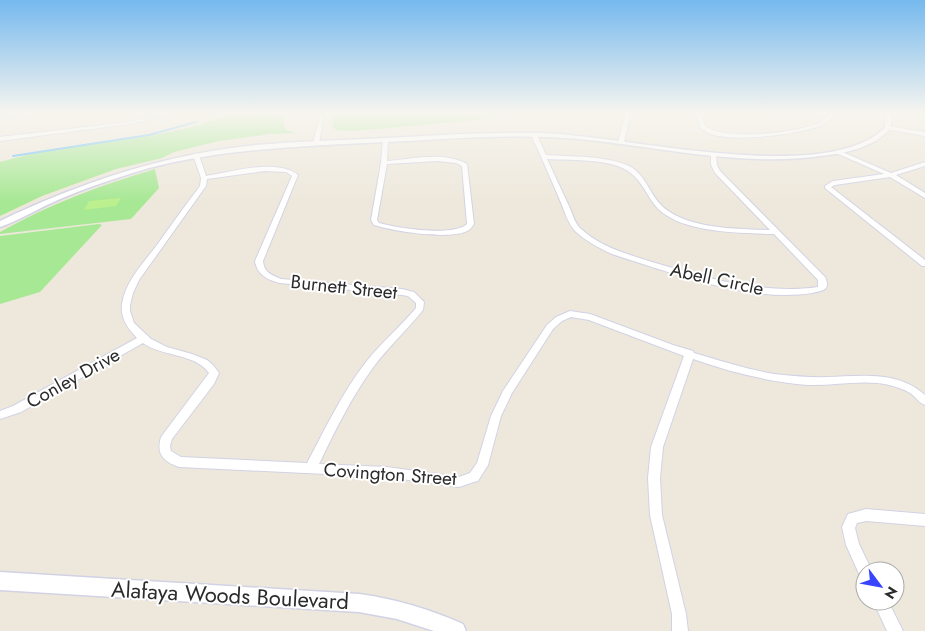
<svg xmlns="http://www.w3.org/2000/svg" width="925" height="631" viewBox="0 0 925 631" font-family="Jost,sans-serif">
<rect width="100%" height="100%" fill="#eee8dc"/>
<!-- green -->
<path fill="#a7e894" d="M230,114H284V126L286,130L295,133L270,134L219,141L174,152L162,158L116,169L42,196L0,216V162C75,140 156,144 230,114Z
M332,114H495L483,119L468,121L353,131L336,130L332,126L333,124Z
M155,169L159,188L131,219L0,234V232C50,204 101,185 155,169Z
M99,224L102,225L40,292L0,304V236Z"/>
<!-- pitch -->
<path fill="#bcf08f" d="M121,198L116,206L84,210L89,201Z"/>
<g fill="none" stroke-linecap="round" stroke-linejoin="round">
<!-- stream -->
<path stroke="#68c0f7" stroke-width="2" d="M13,156L149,135L196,122"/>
<!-- minor casing -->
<g stroke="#d1d2e4" stroke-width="2">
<path id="minor" d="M26,114H37L0,119V117Z
M165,114H172L129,124L0,141V137L129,122Z
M318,114H322L323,120L319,143L316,145L313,143L319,120Z
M626,114H630L624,142L621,144L618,142Z
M697,114H701L705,126C726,141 796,133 819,123C823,121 827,117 831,114H835C831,119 826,123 820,126C799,134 719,146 702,129C698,125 698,119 697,114Z
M888,126L925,132V136L886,129L885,128Z
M534,133L537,135L546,155C572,157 604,155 629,166C645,174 649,192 660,204C683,229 738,229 770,230L715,173L711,165V155L716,154L717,165L720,171L825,277C831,290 823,291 812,293C760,301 704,283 655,268C641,263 626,259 612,254C599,248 586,241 576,232C567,223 564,209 559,198C550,177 541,156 531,135ZM547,159C572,161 618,157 635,177C647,189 651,206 666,215C692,233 743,233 774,234L818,280V287C762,295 706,278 652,262C627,254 600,247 580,228C574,222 572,212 568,204C561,189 554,174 547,159Z
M383,139L388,140L387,161C413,159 443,151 467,164L474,224C473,225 471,229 469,230C452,241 393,231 374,225L371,220L381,163ZM438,161L456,163L462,166L467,224C453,237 397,228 379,223L377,220L387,164Z
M838,150L891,173L925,162V166L896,175L925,193V198L890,177L835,185L831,187L925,260V266H922L825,188V186L833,181L884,174L836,153V151Z
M196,153L199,155L206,176C231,172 277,158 298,175L263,261C264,272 271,275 281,279L402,289L414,292L424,302L423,310C407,330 387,348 372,369C351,398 335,431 319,464L387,467L459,477L470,473L477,463L491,416L503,391L547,325L556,317L570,311L590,314L673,345L693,351L694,353L701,355C728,363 755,372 783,375C797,376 812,378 826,377C860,376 898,370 925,395V405C919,403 916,397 910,393C904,389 896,387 889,385C863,379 835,386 808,385C769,382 730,372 693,359L663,447L660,478L662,515L686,614L688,631H672V614L650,515L648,478L651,447L684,356L589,320L571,317L562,321L553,329L512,393L501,416L488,465L478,481L474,482L459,487L387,477L179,467C163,461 156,454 161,437L209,373C195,353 162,357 143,343L21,412L0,419V411L13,406L137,338C128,329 120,318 122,304C125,282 144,262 157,245C171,225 185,206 200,186L201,178L193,155ZM265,171L286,172L292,176L255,261C257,275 268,280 280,283L402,295L408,296L416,303V308C400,327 381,343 366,362C342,393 325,429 307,463L181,457L171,451L170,446L172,439L214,384L219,373L213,365L207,360L192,354L167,347L151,339L134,323L130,311V305L133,293L139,280L206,186L207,179Z
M866,509L925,514V526L866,521L857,523L855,528L859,544L872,571H865V578L860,576L846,545L842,527L848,514Z
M873,601H888L903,631H887Z"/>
</g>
<!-- tertiary casing -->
<g stroke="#d1d2e4" stroke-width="3">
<path id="tertiary" d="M886,114H892L891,128C873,148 847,153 821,156C739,167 660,147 579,139C515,133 450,139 386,142C306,146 227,148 149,168C119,177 88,187 58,200C39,208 20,220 0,227V221C81,182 166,154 256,145C300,141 344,140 388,138C439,135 491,132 542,133C625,135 823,187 885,128Z
M0,572L359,594C396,599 429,609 463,624L466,631H434L397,619L359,612L0,590Z"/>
</g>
<!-- minor -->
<use href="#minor" fill="#fff" fill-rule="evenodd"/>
<!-- tertiary -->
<use href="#tertiary" fill="#fff" fill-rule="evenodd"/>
</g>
<!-- sky -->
<linearGradient id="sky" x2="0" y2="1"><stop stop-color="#75b9ee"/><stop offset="0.56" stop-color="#f7f5ef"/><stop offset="1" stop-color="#f7f5ef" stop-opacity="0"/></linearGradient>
<rect width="925" height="202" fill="url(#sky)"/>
<g text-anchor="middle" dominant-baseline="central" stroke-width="4" stroke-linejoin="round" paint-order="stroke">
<!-- street labels -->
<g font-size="19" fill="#2b2b2b" stroke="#fff">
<text transform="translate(717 279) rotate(12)">Abell Circle</text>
<text transform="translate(344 287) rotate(6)">Burnett Street</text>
<text transform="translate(73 378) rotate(-29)">Conley Drive</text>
<text transform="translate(390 474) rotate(4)">Covington Street</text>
</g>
<!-- near-street labels -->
<g font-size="22" fill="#2b2b2b" stroke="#fff">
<text transform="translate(230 595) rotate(3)">Alafaya Woods Boulevard</text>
</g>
</g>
<!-- north arrow -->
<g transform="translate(880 586) rotate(122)"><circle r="24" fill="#ffffff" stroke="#aaaaaa"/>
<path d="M0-4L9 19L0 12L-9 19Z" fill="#3745ff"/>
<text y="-8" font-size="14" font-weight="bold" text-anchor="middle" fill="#2b2b2b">N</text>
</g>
</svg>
